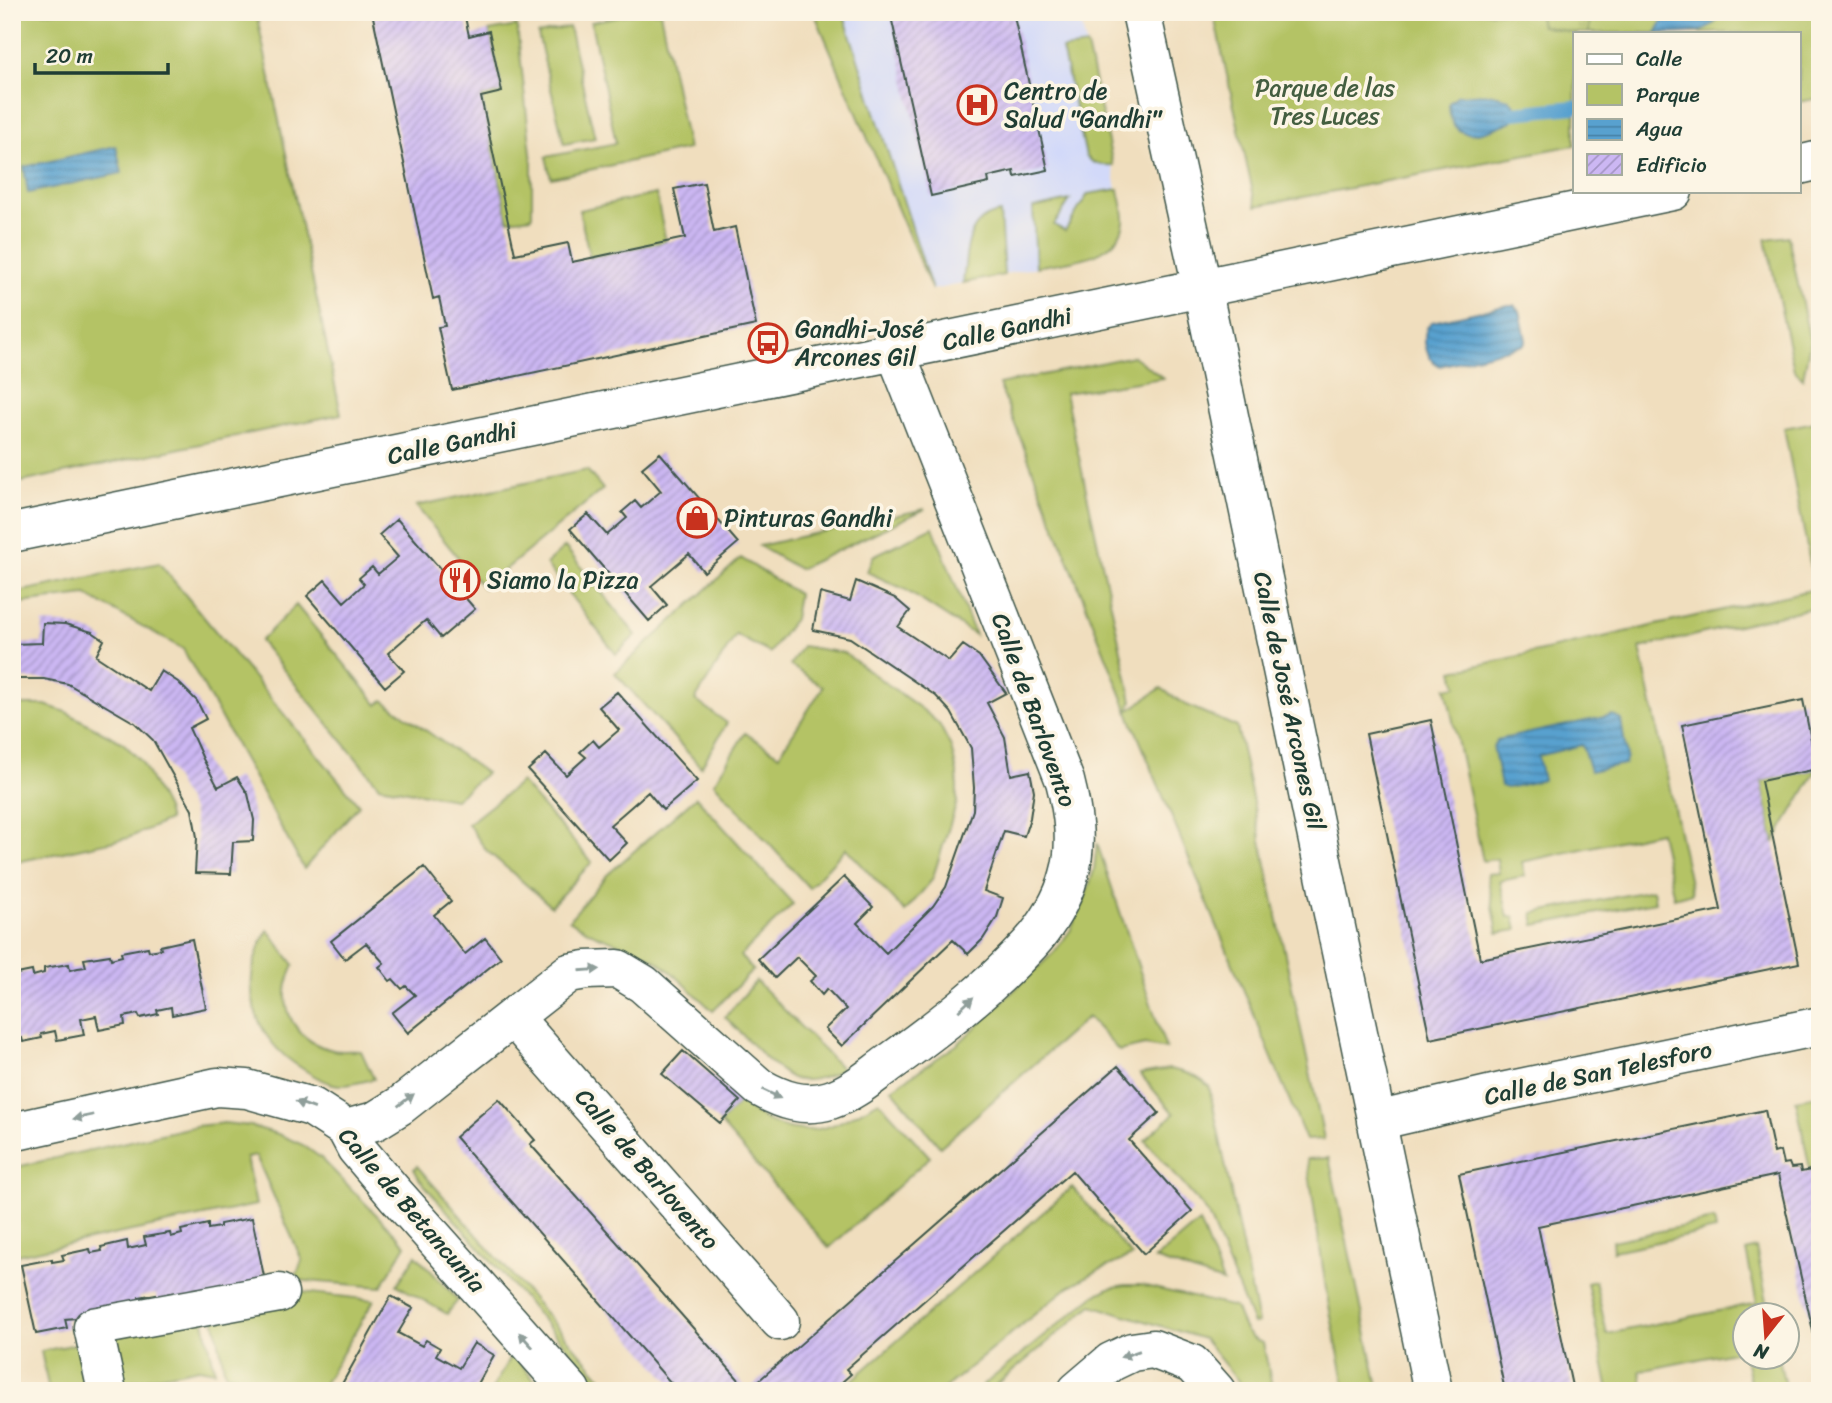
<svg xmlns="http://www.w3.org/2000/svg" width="1832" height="1403" viewBox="0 0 1832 1403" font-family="Sriracha,sans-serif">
<defs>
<pattern id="grass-tufts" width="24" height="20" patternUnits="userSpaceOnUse" patternTransform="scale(1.75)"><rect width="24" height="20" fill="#b4c365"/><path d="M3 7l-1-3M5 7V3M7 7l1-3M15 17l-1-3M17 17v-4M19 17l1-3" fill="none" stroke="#92a054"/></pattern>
<pattern id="water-rules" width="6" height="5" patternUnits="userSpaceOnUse" patternTransform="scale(1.75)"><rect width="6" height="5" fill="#58a1cf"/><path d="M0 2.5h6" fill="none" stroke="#4884a9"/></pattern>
<pattern id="building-hatch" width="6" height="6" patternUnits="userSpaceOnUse" patternTransform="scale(1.75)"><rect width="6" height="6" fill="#ccb7f3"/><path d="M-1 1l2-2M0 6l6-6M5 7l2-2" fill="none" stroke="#a596c6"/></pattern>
</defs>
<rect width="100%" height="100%" fill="#fcf5e5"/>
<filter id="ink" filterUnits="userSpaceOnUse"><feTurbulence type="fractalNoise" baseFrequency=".0143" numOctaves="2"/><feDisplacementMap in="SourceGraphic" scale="14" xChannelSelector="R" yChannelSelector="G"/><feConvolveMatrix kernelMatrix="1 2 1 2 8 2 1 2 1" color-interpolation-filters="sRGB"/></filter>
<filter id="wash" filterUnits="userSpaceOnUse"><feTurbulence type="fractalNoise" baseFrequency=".00686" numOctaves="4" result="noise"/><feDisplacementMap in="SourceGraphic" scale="28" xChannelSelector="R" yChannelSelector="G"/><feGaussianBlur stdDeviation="1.57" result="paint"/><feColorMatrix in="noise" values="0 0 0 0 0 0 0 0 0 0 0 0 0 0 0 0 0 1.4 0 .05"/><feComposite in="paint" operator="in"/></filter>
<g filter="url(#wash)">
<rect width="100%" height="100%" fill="#f0debe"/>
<!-- built -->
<path fill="#d2d9f9" d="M814,12H1079L1124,221L1116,240L1100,253L932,290Z"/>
<!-- grass -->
<path fill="url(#grass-tufts)" stroke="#6a804c" stroke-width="2" d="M1538,12H1590L1589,33H1576L1541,26Z"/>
<!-- green -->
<path fill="#b4c365" stroke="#6a804c" stroke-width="2" d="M12,12H256L341,414L12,484Z
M638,12H660L688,149L551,178L546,157L616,143L591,22Z
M814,12H843L932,290Z
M1213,12H1538L1541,26L1576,33L1575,145L1256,206Z
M1590,12H1820V98L1799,102V33H1589Z
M517,26L532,162V217L508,220L481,97L502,92L489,31Z
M569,27L595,138L564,144L538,34Z
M1087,46L1113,165C1101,166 1094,165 1086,156L1062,49Z
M1119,189C1120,198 1125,212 1124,222C1118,260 1065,261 1036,267L1033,208L1070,200L1054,225L1065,231L1088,194Z
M656,194L666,242L590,258L579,210Z
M1000,213L1004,275L963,283C967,255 964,218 1000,213Z
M1788,236L1810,342L1803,378L1794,370L1766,239Z
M1133,356L1163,378L1065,393L1132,701L1128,711L1161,688L1184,704L1237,727L1324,1139L1306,1140L1128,712L999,384Z
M1820,421V606L1640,648L1692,893L1674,898L1660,832L1522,862L1525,876L1500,881L1508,917H1514L1517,930L1498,933L1487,874L1499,873L1497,859L1483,861L1446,688L1457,686L1453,671L1815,589L1784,428Z
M587,470L603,489L483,588L416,506Z
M925,509L799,569L759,546Z
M933,527L975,635L904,589L867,572L873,556Z
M565,547L636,635L616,654L546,564Z
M741,558L798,594L794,619L770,653L736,635L695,700L727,723L701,767L615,673Z
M159,563L359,805L304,869L183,649L86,595L12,604V593Z
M296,605L378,705L383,700L486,773L455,799L379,786L260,641Z
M802,646L844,653L923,710L939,724L951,747L957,772V802L932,880L905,912L846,848L809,888L714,783L745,733L779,755L823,687L790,665Z
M12,705H45L66,712L123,743L142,762L166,809L169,820L128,838L12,863Z
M1817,769L1774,842L1761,781Z
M521,782L592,862L551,906L486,850L468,824Z
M696,797L793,904L740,956L753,970L713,1011C692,992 670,967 645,954C619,942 593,937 569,920L607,875Z
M1097,843L1166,1049L1145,1045L1119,1051L1088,1017L940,1147L892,1089L958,1044L1054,952L1070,931L1083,904L1094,870Z
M1653,890L1655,902L1535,925L1533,913Z
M268,930L294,965C291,973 286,982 286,991C284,1021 304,1044 333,1050C342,1052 352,1050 361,1051L374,1079C364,1081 353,1085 343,1085C330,1086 314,1076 303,1069C251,1038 237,982 268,930Z
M756,981L842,1069C830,1076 809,1083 795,1079C775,1072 741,1032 725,1017Z
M1169,1069C1185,1072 1196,1075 1209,1086L1258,1323L1253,1324L1207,1212L1145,1140L1174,1114L1140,1074Z
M1820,1095V1168L1810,1170L1796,1100Z
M740,1101C763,1124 798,1137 830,1126C847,1120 863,1110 879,1101L930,1157L829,1248L720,1123Z
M224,1123L251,1126L278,1134L303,1145L321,1158L406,1245L381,1287L295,1280L302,1260L256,1156L246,1158L256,1205L12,1256V1168L196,1126Z
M1329,1158L1379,1391H1346L1327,1296L1307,1159Z
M417,1166L613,1391H605L420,1180L414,1169Z
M1072,1187L1132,1256L1097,1271L1068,1287L941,1391H840Z
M1714,1220L1716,1230L1613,1251L1612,1241Z
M1199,1222L1223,1282L1155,1259Z
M1756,1248L1770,1315L1744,1316V1354L1743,1350L1640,1371L1644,1391H1609L1587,1283L1595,1281L1607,1334L1757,1303L1746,1251Z
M416,1255L458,1300L447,1314L397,1285Z
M1125,1285H1141L1235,1307C1242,1323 1244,1338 1263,1343L1273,1391H1246L1204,1339L1092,1305L989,1391H976L1095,1295L1109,1288Z
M292,1291L374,1300L320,1391H287L225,1373L214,1317Z
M203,1317L215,1371L199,1368L111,1386L102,1339Z
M92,1341L89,1391H49L41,1351Z
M512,1354L544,1391H491Z
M1745,1358H1779L1786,1391H1752Z"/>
<!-- water -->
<path fill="url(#water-rules)" stroke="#3c6f82" stroke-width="2" d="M1668,12H1721C1712,39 1678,33 1656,33Z
M1490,94L1509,99L1515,106L1512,121C1484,133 1449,148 1449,103L1458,95Z
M116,146L122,173L28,193L24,167Z
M1509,305H1515L1520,311L1526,340L1524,345L1440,366C1425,361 1419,331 1432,322Z
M1613,715L1621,720L1627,757L1625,764L1590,771L1582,745L1538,756L1543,780L1507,788L1501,786L1493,747L1497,740Z"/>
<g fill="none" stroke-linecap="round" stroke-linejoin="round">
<!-- stream -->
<path stroke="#58a1cf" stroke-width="14" d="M1514,113L1575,107"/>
</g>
<g id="blocks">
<!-- building -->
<path fill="url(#building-hatch)" d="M372,12H464L469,36L489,31L502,92L481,97L515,254L568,243L572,262L685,238L674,189L704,183L714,232L735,227L756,325L452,390L438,327L445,326L439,297L433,299Z
M890,12H1013L1048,170L1015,177L1014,171L988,177L989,183L931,196Z
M660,453L738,543L704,572L689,554L651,586L667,605L649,621L570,529L588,514L607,535L627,518L622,512L635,501L641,508L661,491L642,468Z
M397,519L475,609L441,638L426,620L388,653L404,671L385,687L307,596L325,580L344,602L364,584L359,578L372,567L378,574L398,557L379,535Z
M856,581L895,598L910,611L898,627L949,661L963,645L979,656L1006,693L987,703L1005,737L1011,775L1030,771L1034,791L1030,818L1024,836L1004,831L984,891L1003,898L997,917L983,939L968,954L953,940L842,1046L825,1029L846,1009L827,989L822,995L810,981L816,976L797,957L775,978L758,959L844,877L873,907L857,923L886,953L933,906L946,887L973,810L974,788L971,748L951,712L936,696L850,638L813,630L820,593L850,601Z
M43,623L65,624L92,632L104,640L96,656L149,691L161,671L178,682L197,701L206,719L189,728L203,759L218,787L237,777L248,794L254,820L253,841L233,842L231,874L195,873L197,837L192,810L153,740L135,723L68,684L44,679H12V644L42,643Z
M617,692L697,781L663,810L648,792L610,825L627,843L609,860L528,770L546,754L566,775L586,757L580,752L593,740L599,747L619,730L599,707Z
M1803,700L1817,769L1761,781L1799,963L1430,1039L1366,734L1431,720L1480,959L1721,910L1682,725Z
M424,867L451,901L434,915L465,954L485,938L501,958L408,1033L392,1013L415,995L406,986L402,989L393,979L390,981L379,967L384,963L366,943L345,959L331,941Z
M192,939L206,1008L172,1015L171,1007L157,1010L158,1014L140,1018L138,1014L124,1017L125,1025L99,1030L96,1016L81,1019L84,1035L57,1040L55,1031L41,1034L42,1038L23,1042L22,1038L12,1040V975L32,971L33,976L44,973V968L69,964L70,970L78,968L86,967L84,959L110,955L111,959L122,956L121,952L148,947L149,951L161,949L160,946Z
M683,1051L740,1101L720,1123L662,1074Z
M1118,1066L1159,1113L1129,1140L1192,1211L1144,1254L1072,1171L846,1369L851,1374L832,1391H678L455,1137L499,1099L535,1140L530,1144L748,1390Z
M1765,1110L1774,1153L1780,1151L1783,1164L1789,1163L1791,1168L1800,1167L1801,1172L1820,1168V1362L1778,1175L1538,1226L1573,1391H1505L1459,1174Z
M252,1218L266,1286L158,1308L156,1294L139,1297L142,1312L65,1319L67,1328L36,1334L21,1265L52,1259V1262L64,1260L62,1255L90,1249L91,1253L102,1251L101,1247L127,1241L128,1249L146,1245L144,1237L170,1233L171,1237L182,1234L181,1230L208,1224V1229L220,1227V1224Z
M391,1296L413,1308L398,1333L422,1346L426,1340L440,1348L436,1355L459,1368L474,1343L494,1355L474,1391H338Z"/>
</g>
</g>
<g filter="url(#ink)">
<use href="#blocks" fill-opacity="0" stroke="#3e5549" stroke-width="2"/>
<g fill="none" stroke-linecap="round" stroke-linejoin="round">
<!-- street casing -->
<g stroke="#3e5549" stroke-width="41">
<path id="street" d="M1141,12L1202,287L1433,1391
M1799,165L1820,160
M12,533C566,419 1119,305 1673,191
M513,1017L780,1321
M1376,1121L1506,1091L1820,1026
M346,1129L375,1121L401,1105L569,973L586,970L618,969L643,984L759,1087C782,1100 804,1108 830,1100C852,1093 870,1077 888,1064C938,1028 988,990 1030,944C1046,927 1063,899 1069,875C1078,844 1073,812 1065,781L896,353
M12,1132L217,1087L247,1089L312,1107L346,1129L356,1148L395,1194L571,1391
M107,1391L93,1327L279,1293
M1077,1391L1111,1362L1132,1352L1153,1349L1192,1364L1216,1391"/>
</g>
<!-- street -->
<use href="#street" stroke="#fff" stroke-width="38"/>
</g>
<!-- one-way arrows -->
<defs><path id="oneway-solid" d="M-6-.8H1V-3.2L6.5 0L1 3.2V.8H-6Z" transform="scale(1.75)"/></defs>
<g fill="#8f9e9a">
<use href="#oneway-solid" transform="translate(590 970) rotate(-4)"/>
<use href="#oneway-solid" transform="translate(966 1004) rotate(-43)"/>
<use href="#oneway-solid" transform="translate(772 1094) rotate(26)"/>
<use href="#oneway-solid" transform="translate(406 1100) rotate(-37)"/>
<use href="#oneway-solid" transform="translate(305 1105) rotate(-160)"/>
<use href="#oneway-solid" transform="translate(83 1117) rotate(168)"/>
<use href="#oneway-solid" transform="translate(526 1340) rotate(-132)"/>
<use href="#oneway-solid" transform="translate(1130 1354) rotate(161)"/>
</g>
</g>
<!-- icons -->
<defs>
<g id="hospital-ring" transform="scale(2.0125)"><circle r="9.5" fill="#fcf5e5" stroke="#c8321e" stroke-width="1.5"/><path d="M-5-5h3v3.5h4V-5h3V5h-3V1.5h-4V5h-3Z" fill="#c8321e"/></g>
<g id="bus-ring" transform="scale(2.0125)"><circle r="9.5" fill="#fcf5e5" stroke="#c8321e" stroke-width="1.5"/><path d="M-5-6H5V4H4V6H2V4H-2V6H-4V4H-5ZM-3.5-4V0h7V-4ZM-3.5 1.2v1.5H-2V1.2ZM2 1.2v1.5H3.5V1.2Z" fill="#c8321e"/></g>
<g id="shop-ring" transform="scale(2.0125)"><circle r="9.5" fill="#fcf5e5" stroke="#c8321e" stroke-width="1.5"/><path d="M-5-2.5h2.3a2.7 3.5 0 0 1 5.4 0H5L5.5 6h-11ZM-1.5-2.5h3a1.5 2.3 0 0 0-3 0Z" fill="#c8321e"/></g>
<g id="restaurant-ring" transform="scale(2.0125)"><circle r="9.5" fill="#fcf5e5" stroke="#c8321e" stroke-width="1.5"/><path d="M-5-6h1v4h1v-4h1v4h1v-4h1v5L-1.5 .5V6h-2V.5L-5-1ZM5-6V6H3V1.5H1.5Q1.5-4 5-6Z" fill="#c8321e"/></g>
</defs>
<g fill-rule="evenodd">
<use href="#hospital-ring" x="977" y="105"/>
<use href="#bus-ring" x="768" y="343"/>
<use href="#shop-ring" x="697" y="518"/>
<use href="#restaurant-ring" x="460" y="580"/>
</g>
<g text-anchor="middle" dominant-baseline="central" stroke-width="7" stroke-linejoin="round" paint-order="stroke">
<!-- park labels -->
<g font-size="24" fill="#445e40" stroke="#fcf5e5">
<text x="1325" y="88">Parque de las<tspan x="1325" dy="28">Tres Luces</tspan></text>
</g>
<!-- poi labels -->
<g font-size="24" fill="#1f3d34" stroke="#fcf5e5" text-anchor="start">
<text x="1004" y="91">Centro de<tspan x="1004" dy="28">Salud "Gandhi"</tspan></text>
<text x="795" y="329">Gandhi-José<tspan x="795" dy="28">Arcones Gil</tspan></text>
<text x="724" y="518">Pinturas Gandhi</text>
<text x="487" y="580">Siamo la Pizza</text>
</g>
<!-- street labels -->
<g font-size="24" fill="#1f3d34" stroke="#fcf5e5">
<text transform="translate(1007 329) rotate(-12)">Calle Gandhi</text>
<text transform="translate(452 443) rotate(-12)">Calle Gandhi</text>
<text transform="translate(1289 701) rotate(78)">Calle de José Arcones Gil</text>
<text transform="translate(1034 710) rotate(70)">Calle de Barlovento</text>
<text transform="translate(1598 1073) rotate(-12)">Calle de San Telesforo</text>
<text transform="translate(647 1169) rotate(49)">Calle de Barlovento</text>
<text transform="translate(412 1210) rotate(49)">Calle de Betancunia</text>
</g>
</g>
<!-- margin -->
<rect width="1832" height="1403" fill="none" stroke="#fcf5e5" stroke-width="42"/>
<!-- legend -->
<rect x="1573" y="32" width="228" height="161" fill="#fcf5e5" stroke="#a4ab9e" stroke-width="2"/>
<rect x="1587" y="54" width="35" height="10" fill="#ffffff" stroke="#a4ab9e" stroke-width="2"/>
<text x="1636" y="66" font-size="21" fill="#1f3d34">Calle</text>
<rect x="1587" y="84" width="35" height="21" fill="#b4c365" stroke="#a4ab9e" stroke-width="2"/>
<text x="1636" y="102" font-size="21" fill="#1f3d34">Parque</text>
<rect x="1587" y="119" width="35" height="21" fill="url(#water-rules)" stroke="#a4ab9e" stroke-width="2"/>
<text x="1636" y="136" font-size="21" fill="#1f3d34">Agua</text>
<rect x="1587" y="154" width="35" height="21" fill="url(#building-hatch)" stroke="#a4ab9e" stroke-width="2"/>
<text x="1636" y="172" font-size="21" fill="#1f3d34">Edificio</text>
<!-- north arrow -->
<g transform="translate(1766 1336) rotate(197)"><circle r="33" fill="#fcf5e5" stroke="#a4ab9e" stroke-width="2"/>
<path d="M0-5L12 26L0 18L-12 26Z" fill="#c8321e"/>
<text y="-10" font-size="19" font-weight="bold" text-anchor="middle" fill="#1f3d34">N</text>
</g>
<!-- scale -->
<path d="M35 63v10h133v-10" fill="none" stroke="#1f3d34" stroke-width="3.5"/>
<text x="46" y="63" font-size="21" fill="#1f3d34" stroke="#fcf5e5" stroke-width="5" paint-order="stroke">20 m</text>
</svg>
